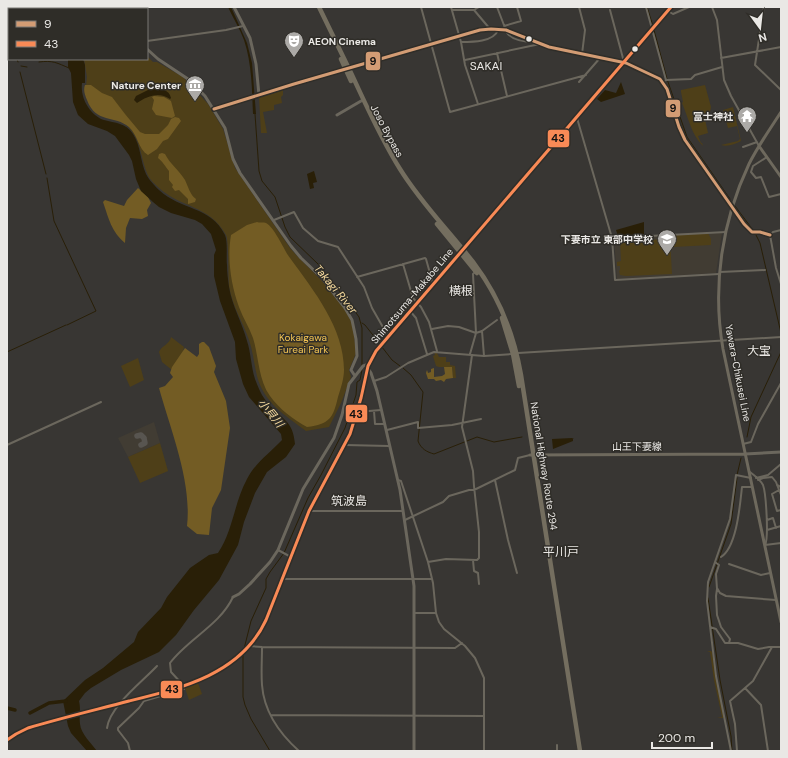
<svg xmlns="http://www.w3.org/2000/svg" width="788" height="758" viewBox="0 0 788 758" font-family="'DM Sans','Noto Sans JP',sans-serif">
<rect width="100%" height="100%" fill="#383633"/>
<!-- built -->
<path fill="#413c33" d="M722,233L716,273L617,279L614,238Z
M154,422L160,443L128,457L118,438Z"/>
<!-- green -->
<path fill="#4e3f18" d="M147,56L153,62H157L183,77L208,104L223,129L235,168L290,248L297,256L322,281L345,310L352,323L354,335L356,353L349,370L351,377L341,403L329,427L306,431C285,415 264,403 257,376C254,364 253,351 249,340C243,322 232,306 229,286C228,276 229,241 226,235C210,205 180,208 158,187C154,183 149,179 147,173C142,161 141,147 135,136C126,120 99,99 86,86L87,77L84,59H147Z
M705,85L711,107L710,112L704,115L708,133L698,136L701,143H702L703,146C692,136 688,117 682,103L683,102L681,92V90Z
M283,90V95L281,97L282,103L274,105V110L263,112L267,133H261L259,97Z
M733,107L741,141C735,144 728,147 721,145L738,141L740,139L737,126L728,128L723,110Z
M708,233L711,239V245L673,247V235Z
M670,239L672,274L626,276L620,275L619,271L620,270V266H617V262L621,261L620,241Z
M171,337L184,347L182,356L172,370L162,362L159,352C161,346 170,344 171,337Z
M434,352L437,353L439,357H446V362H450V365L455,366L456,378H453L452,367H439L436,366L433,356L435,355Z
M138,358L144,380L130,387L121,366Z
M160,443L168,471L140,483L128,457Z
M707,651H711L712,652L716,680L724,716L723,718H717L722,717L714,680L710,652Z
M198,683L202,694L189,700L185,688Z"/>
<!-- forest -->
<path fill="#735c24" d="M85,85H91L102,93L112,97L125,114L140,132L145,134H159L168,125L171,119L175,117L179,118L181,121L168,139L163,141L157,149L148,155C138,149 138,135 129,127C115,115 96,124 87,100C85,95 83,90 85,85Z
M154,96L164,97L171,101L175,116L172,118L156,115L152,109L154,100L152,97Z
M162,153L165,154C170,164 179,170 185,180C188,186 190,195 196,199L195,202L188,204V199L179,190L175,191L172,187L173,185L169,180V171C165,166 163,162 158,158L159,154Z
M138,188L148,197L151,203L147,210L148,216L142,219L130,218L126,228L125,243C111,231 109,219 103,202L105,200L124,206L127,200Z
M257,222C259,223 264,222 266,223C275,228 284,250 290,258C314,291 344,328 344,370C344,378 341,388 338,397C333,418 330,424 307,427C294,420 279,409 270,396C258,379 259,357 253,338C249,327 243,318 239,307C231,285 227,259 231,235L247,225Z
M202,342H204L209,347L216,366L214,372L226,401L230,428L221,490L212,508L209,535L197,534L187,526C192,482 171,431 159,388L165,386L173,377L170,373L172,367L185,348L197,357L199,354V344Z
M444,367H452L453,378L446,379L444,382L441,380L436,381L434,379H428L426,373L427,370L428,373L431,372V369L434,368V377L442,376L445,374Z"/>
<!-- water -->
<path fill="#291f07" d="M228,7H231L247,43L252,63L256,114H253C252,90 252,64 244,40C240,29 233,18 228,7Z
M68,59H83L85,65V83H82C80,98 90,115 104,120C115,123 126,123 133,134C141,146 140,161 146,174C149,180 155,186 159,190C180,210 211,206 225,235C228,242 226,258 227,265C227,272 228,280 229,287C232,306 242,322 247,341C251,353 251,367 255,379C258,387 262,397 268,403C282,420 293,420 295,444L286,457L267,472L255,493L244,522L238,545L219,580L194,610L176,635L159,652L121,670L91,688L85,693L79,701C81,709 79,716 80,724C81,734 91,743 97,751H87L71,733L68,726L63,701L85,680L103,668L134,642L138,632L161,608L167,597L190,568L209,555L218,553C233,531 234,503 247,479C255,463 270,453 282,440L281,434L249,397L243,384L236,359L235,342L220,301L214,276V255L216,250L211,234L202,224L195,220L171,213L159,207L153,202L141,191L136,179L132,161L129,155L115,136L107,131L88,124L78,115L73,102L71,73L68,67Z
M621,82L625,94L601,102L597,99L605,90L616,93Z
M152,88C161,89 169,89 171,98L170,99C159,91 147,96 137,103L134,100L136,96Z
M314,171L317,182L313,183L314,188L310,189L307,174Z
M644,222V234L618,236L616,230Z
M572,438L574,439H573V441L553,449L552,439Z"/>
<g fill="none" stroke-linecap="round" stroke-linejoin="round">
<!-- stream -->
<path stroke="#291f07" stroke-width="1" d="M647,7L653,26
M654,30L667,79L687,137L730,199
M17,59L18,62
M39,62C53,60 57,63 69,68
M21,66L27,67
M20,72L46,174
M255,114L259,171L262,181L275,197L285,227L290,237L318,264L345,298L359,317L362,328V366
M47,178L54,221L96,311L67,325
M735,206L753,230
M755,233L760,243L781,333
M362,323L365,325L380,344
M382,347L392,360L400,366
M7,352L66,325
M403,368L411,375L423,392L418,441C421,449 427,452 434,454L477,437L494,442L522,437
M747,437L751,417L781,352
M737,475L741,458
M709,587L731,524L737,478
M708,598L720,680L731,736L732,751
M244,649L251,621L266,588V579L270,572L284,553L308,498L321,475L345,428L356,395L357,382L360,380L362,370
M243,654V697L245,705L251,719L270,751"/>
<!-- river -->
<path stroke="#291f07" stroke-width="3.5" d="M7,708L15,710
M30,713L49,703L66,701"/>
<!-- taxiway -->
<path stroke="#585550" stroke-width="5.5" d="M137,436L141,435L144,438
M141,445L145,443L144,438"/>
<!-- minor -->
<path stroke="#6b675d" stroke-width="2" d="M421,7L450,112L586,75
M451,7L461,42C472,42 494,42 498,30
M497,7L507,33C513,41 525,42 535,42
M579,7L585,30L582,54
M646,7L666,80L663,82
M712,7L717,20L724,80L731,96L759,146
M764,7L755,65L781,90
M452,10H474L479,7
M474,10L490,29
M610,10L624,62
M668,11L673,14L689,7
M504,26L521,21L517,7
M147,41L226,30L243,26
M461,42L465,65L478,104
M497,53L507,96
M721,58L781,47
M465,60L540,44
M666,80L691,79L695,75L722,67
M579,82L600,58
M577,118L612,238
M743,147L757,142
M767,157L753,166L751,172L756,178L761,177L769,197L781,194
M733,208L752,232H760L770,235
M274,220L294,212L303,228L318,241L338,247L364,287L372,308L388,336
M770,235L776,268L781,284
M770,235L773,232L781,230
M403,264L413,298L421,307L429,322L437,351
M720,272L765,270
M719,274L615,280L612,238L726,232
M357,277L425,258L426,259L433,284
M410,311L416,318L427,354
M432,329L448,326L459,327L476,333L473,274L475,272
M482,331L484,356
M518,353L781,337
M470,354L476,333L482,331L497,320
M374,381L386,377L408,363L434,352L484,356L513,354
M374,411L375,424H384
M357,412L381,410
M387,430L418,422V428L452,425L481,419
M743,444L751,442L758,424L781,383
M7,445L101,402
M345,445L389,446
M750,472C754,475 761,481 763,485C766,493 769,538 765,545L781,543
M756,478L768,475L781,464
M398,480L401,481L428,562L433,583L436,613L439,622L444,629L465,646L475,658L484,678V751
M495,480L508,540L517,573
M758,480L763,478L772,477L776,482L781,495
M777,485L781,487
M779,490L772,494L777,511L781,510
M309,511H403
M405,520L443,502L449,496L469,490H474L515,470L518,458L530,455
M767,520L773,518L776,528
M767,530L781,526
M278,550L291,557
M721,557C737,547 740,504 742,487H752
M473,560L474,571L478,573L479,584
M428,562L446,559L477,560L479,558V532L474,486L473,471L462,427L472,355
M715,562L719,565L716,574L717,589L716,596L717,615L721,627L730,639L729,643
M729,564L761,575L770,573
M283,579H431
M717,588L720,593L726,596L776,600
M414,613H436
M710,627L716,629L725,643H738L758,649L769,647H781
M249,646L262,647L455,648L462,643
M262,648C262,660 261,673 262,685C264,711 280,734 299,751
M183,685L171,672L170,663C188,639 220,625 233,597
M745,688L761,705L768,751
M271,715L484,716
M107,728C110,706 142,682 157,666
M130,751L128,743L118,730V728L139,708L144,701L184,689
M557,751V745
M731,751L716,676L707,601L708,582L730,519L736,475L751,478
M737,751L735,724L730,701L753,681L772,647"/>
<!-- tertiary -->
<path stroke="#6b675d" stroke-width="3" d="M112,7L114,9
M234,7L250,38L256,64L259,95
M147,49L158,59L188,79L205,96L225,128L233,159L240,173L291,246L301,258L322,278L345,308L352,320L356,339L357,356L351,370L355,376
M214,109L294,84L480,30L491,29L506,30L549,47L626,63L658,77L663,82L667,89L679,127L685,140L732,207
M337,115L361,101
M745,454L781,452
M233,597L239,594L250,584L270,562L278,550L303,489L334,438L342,415L349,384L363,366L366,365L371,373L377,391L400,490L414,586V751"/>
<!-- secondary -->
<path stroke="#6e695d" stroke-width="3" d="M781,112C770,129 758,146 749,164C722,221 712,286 723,349L781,622
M759,146L781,177
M530,455L745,454
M7,740L16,734L28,728C61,718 95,710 129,701C182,688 241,674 266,620L309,511L350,434L361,398L368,366L376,351L671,7"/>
<!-- trunk -->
<path stroke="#746e5f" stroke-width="4.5" d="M319,7C330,30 341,52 352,75C367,107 381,139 400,169C421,203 449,231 473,262C498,295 514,334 521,375L580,751
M341,59L351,81
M437,224L477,273
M502,318L513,354L519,386"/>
<!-- bus-1 casing -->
<g stroke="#2f2d28" stroke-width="6">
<path id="bus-1" d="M214,109L294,84L480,30L491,29L506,30L549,47L626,63L660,79L667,89L679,127L685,140L744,224L752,232H760L770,235"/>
</g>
<!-- bus-2 casing -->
<g stroke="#2f2d28" stroke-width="6">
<path id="bus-2" d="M7,740L16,734L28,728C61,718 95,710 129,701C182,688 241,674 266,620L309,511L350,434L361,398L368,366L376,351L671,7"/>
</g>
<!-- bus-1 -->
<use href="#bus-1" stroke="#d39c74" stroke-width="3"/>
<!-- bus-2 -->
<use href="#bus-2" stroke="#f98a56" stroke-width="3"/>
</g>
<!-- icons -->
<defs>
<g id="theatre-pin" transform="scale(1)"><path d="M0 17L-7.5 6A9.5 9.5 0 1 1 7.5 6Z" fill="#acaaa7" stroke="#2f2d28"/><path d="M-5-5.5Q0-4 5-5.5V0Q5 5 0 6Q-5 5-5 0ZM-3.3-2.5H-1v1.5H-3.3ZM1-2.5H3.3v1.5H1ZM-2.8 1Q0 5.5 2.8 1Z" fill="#fff"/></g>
<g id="museum-pin" transform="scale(1)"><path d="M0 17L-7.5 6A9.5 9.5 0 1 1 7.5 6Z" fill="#acaaa7" stroke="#2f2d28"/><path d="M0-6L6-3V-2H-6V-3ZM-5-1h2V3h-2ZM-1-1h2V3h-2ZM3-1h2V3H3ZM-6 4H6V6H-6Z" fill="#fff"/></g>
<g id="temple-pin" transform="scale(1)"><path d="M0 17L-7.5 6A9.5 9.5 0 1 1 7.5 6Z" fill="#acaaa7" stroke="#2f2d28"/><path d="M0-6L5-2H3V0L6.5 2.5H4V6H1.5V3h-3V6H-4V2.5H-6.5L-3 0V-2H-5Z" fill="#fff"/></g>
<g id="school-pin" transform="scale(1)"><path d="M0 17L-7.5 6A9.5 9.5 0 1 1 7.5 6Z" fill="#acaaa7" stroke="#2f2d28"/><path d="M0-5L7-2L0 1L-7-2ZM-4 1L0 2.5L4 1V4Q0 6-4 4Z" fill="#fff"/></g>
</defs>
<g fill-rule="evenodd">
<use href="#theatre-pin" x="294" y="41"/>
<use href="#museum-pin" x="195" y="85"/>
<use href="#temple-pin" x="747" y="116"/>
<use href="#school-pin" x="667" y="239"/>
</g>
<!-- markers -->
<g fill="#eae8e5" stroke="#2f2d28" stroke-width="1.5">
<circle cx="529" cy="39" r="3.5"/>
<circle cx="635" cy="49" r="3.5"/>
</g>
<g text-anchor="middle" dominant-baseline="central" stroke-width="3" stroke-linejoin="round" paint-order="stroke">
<!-- poi labels -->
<g font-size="10" font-weight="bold" fill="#eae8e5" stroke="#2f2d28" text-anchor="end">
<text x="308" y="41" text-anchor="start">AEON Cinema</text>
<text x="181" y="85">Nature Center</text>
<text x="733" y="116">富士神社</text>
<text x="653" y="239">下妻市立 東部中学校</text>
</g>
<!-- street labels -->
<g font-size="10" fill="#eae8e5" stroke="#2f2d28">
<text transform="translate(387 131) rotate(62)">Joso Bypass</text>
<text transform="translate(412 296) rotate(-50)">Shimotsuma-Makabe Line</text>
<text transform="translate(738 373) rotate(79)">Yawara-Chikusei Line</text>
<text x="637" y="446">山王下妻線</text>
<text transform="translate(544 466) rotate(81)">National Highway Route 294</text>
</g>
<!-- park labels -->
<g font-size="10" fill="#f5c654" stroke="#2f2d28">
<text x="303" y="337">Kokaigawa<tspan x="303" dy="12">Fureai Park</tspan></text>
</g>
<!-- water labels -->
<g font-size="11" font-style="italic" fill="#f8dc9f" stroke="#2f2d28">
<text transform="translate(336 289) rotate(50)">Takagi River</text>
<text transform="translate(271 413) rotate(51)">小貝川</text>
</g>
<!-- quarter labels -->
<g font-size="12" fill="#eae8e5" stroke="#2f2d28">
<text x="486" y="66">SAKAI</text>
<text x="461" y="291">横根</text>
<text x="759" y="351">大宝</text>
<text x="349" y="501">筑波島</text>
<text x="561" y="552">平川戸</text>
</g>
</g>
<g stroke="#2f2d28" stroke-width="1.5">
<rect x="365" y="51" width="16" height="20" rx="4" fill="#d39c74"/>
<rect x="665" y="99" width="16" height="19" rx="4" fill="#d39c74"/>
<rect x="547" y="129" width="23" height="19" rx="4" fill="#f98a56"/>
<rect x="345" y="404" width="23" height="19" rx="4" fill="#f98a56"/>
<rect x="160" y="680" width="23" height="19" rx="4" fill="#f98a56"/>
</g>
<g font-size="11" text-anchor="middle" font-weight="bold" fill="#111">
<text x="373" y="65">9</text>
<text x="673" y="112">9</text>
<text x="558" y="142">43</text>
<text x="356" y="418">43</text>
<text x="172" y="693">43</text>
</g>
<!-- border -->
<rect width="788" height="758" fill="none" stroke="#eae8e5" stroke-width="16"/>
<!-- legend -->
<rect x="8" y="8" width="140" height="52" fill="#2f2d28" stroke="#7a7874"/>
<rect x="16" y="21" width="20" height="6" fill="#d39c74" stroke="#7a7874"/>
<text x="44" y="28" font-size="12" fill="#eae8e5">9</text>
<rect x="16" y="41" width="20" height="6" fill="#f98a56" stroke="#7a7874"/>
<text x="44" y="48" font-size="12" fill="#eae8e5">43</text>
<!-- north arrow -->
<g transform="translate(760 28) rotate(165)" stroke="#2f2d28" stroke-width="3" paint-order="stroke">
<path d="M0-3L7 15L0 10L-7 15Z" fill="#eae8e5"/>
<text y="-6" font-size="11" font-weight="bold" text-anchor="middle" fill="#eae8e5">N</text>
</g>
<!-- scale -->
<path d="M652 742v6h60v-6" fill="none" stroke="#eae8e5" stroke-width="2"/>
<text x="658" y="742" font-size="12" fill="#eae8e5" stroke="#2f2d28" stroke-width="3" paint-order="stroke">200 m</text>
</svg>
